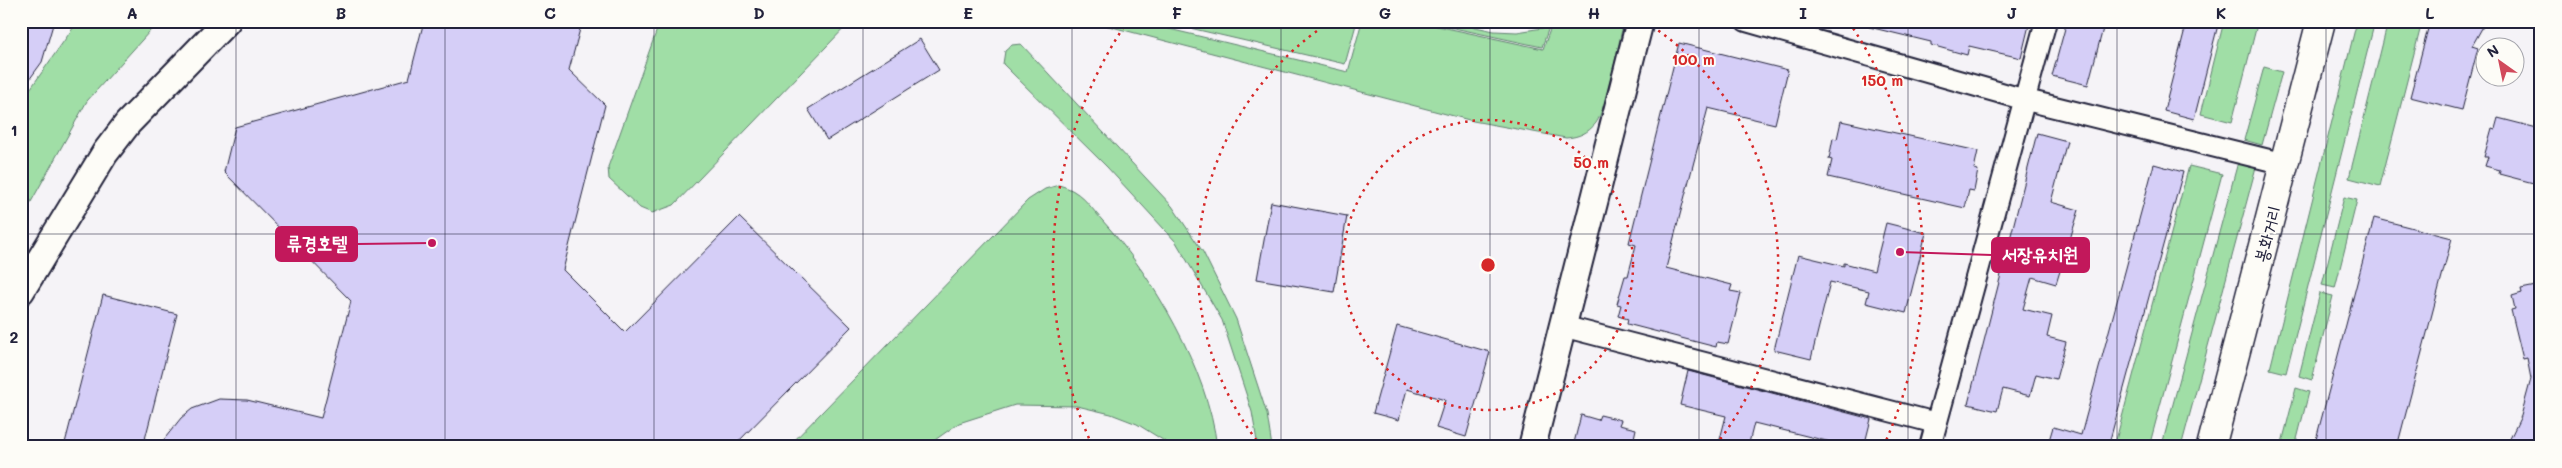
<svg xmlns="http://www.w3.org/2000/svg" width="2562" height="468" viewBox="0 0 2562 468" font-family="Mali,'Poor Story',sans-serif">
<rect width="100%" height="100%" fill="#f5f3f7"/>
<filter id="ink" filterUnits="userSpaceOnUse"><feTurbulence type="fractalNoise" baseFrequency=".02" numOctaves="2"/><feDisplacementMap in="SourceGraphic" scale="10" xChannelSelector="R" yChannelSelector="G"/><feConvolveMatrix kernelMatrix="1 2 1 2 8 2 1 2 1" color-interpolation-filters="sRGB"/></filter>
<g filter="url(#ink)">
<!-- green -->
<path fill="#a0dea6" stroke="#618070" d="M78,21H159L87,101L21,220V102Z
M660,21H851L674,205L652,213L640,208L609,179L608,167Z
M1089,21H1162L1161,27L1348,72L1362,21H1414L1543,49L1551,27L1577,21H1624C1619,41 1606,110 1596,123C1588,133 1579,137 1566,138L1473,121Z
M1178,21H1252L1281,27L1292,21H1357L1345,64L1177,25Z
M1422,21H1448L1494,31L1517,32L1549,27L1542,47Z
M2224,21H2258L2232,122L2201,114Z
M2357,21H2375L2286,373L2270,369Z
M2388,22L2420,30L2380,186L2349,178Z
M1021,44L1172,206L1203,252L1236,319L1267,414L1272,447H1258L1252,412L1222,320L1176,242L1107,167L1003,64L1005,51L1012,45Z
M2264,67L2282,72L2262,145L2244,140Z
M2238,162L2256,167L2181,447L2162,445Z
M2189,166L2222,174L2149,447H2126L2127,443L2116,440Z
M1059,185C1081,191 1087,203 1102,220C1153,276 1208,370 1217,447H1174L1137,424L1111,414L1077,406L1015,405L959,423L925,447H788L1028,200L1045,189Z
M2344,197L2357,200L2335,288L2322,285Z
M2320,293L2333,296L2312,380L2299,376Z
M2296,388L2309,392L2295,447H2281Z
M1033,441H1060L1093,447H993Z"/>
<!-- building -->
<path fill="#d5cef7" stroke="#22223b" d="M21,21H54L42,62L21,91Z
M424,21H572L580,29L569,70L605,105L563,270L625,332L739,217L851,327L733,447H158L181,418L192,409L219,399L247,400L321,418L351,301L224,172L235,127L409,79Z
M1869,21H2030L2021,58L1969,46L1967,55L1931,45V42L1869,27Z
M2067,21H2105L2088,85L2052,76Z
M2187,21H2219L2194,119L2164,111Z
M2430,21H2486L2472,46L2478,48L2462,110L2410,97Z
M920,39L939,70L827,140L808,109Z
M1679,43L1788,70L1775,124L1708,108L1666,268L1732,285L1730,291L1741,293L1728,344L1717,342L1716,347L1627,324L1628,319L1618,316L1621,305L1617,304L1625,276H1628L1636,245L1629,243Z
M2498,118L2541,129V185L2499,174L2500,170L2485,166L2488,157H2484L2492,128L2495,129Z
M1841,121L1978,151L1974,169L1978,170L1974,191L1969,190L1965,208L1828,177L1832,160L1829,159L1833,138L1837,139Z
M2037,133L2067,141L2051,202L2079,210L2056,284L2032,277L2023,309L2052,316L2047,337L2066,342L2056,379L2036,374L2030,396L2003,389L1997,411L1968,404Z
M2154,164L2183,172L2108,447H2047L2053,427L2081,435Z
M1271,202L1347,216L1334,292L1257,279Z
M2374,218L2452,238L2397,447H2314Z
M1886,223L1926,233L1906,313L1866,303L1869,291L1830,282L1811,359L1774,350L1798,255L1844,266V263L1874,271Z
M2541,285V447H2506L2521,416L2531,379L2527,358L2523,359L2511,310L2515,309L2512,296L2522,293L2521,289Z
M103,295L177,314L143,447H64Z
M1397,326L1490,352L1466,437L1436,428L1445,400L1407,389L1399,420L1373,413Z
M1688,371L1871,419L1864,447H1851L1754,423L1748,447H1718L1726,416L1680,405Z
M1581,415L1598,420L1600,415L1621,420L1619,425L1636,429L1632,447H1573Z"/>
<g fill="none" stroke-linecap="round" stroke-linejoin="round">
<!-- minor casing -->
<g stroke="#22223b" stroke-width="24">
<path id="minor" d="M1746,21L2026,100L2285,164
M1562,326L1936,423
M1930,447L2046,21"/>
</g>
<!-- tertiary casing -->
<g stroke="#22223b" stroke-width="30">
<path id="tertiary" d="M21,291L105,153L128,123L227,21
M1532,447L1640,21"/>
</g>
<!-- secondary casing -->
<g stroke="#22223b" stroke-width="31">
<path id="secondary" d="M2211,447L2321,21"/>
</g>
<!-- minor -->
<use href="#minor" stroke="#fdfcf7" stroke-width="20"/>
<!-- tertiary -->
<use href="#tertiary" stroke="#fdfcf7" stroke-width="26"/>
<!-- secondary -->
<use href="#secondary" stroke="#fdfcf7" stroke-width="28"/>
</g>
</g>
<!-- grid -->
<path fill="none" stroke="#22223b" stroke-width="1" stroke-opacity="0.55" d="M236,21V447M445,21V447M654,21V447M863,21V447M1072,21V447M1281,21V447M1490,21V447M1699,21V447M1908,21V447M2117,21V447M2326,21V447M21,234H2541"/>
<!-- distance rings -->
<g fill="none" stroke="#d62828" stroke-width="2.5" stroke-dasharray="2.5 5">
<circle cx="1488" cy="265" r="145"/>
<path d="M1261 446A290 290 0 0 1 1330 22M1646 22A290 290 0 0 1 1715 446"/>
<path d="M1092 445A435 435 0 0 1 1127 22M1849 22A435 435 0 0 1 1884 445"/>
</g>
<g text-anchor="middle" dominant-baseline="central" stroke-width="4" stroke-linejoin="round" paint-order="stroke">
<!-- street labels -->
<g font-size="18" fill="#22223b" stroke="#fdfcf7">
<text transform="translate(2267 234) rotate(-75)">봉화거리</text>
</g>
</g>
<circle cx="1488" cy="265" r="8" fill="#d62828" stroke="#fdfcf7" stroke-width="2.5"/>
<g font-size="15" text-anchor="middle" font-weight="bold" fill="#d62828" stroke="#fdfcf7" stroke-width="4" stroke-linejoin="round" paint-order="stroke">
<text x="1693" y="65">100 m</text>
<text x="1882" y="86">150 m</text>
<text x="1591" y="168">50 m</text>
</g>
<!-- callouts -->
<path fill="none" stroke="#c2185b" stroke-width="2" d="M432 243L357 244M1900 252L1992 255"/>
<g fill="#c2185b" stroke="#fdfcf7" stroke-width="2">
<circle cx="432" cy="243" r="5"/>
<circle cx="1900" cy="252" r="5"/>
</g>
<g fill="#c2185b" stroke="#c2185b" stroke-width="2">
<rect x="276" y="227" width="81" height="34" rx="5"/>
<rect x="1992" y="238" width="97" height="34" rx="5"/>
</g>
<g font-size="19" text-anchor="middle" font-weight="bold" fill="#fff">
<text x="317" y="250">류경호텔</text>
<text x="2040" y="261">서장유치원</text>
</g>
<!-- margin -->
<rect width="2562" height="468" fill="none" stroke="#fdfcf7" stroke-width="55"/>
<!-- north arrow -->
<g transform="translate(2500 62) rotate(327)"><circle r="24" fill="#fdfcf7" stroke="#a5a5ac"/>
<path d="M0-4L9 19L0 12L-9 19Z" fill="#d1495b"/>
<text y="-8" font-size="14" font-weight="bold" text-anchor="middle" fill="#22223b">N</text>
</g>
<rect x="28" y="28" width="2506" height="412" fill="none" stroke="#22223b" stroke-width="2"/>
<g font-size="16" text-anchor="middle" font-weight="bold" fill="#22223b">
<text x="132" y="19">A</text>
<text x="341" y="19">B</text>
<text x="550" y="19">C</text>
<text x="759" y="19">D</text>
<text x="968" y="19">E</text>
<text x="1177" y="19">F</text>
<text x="1385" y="19">G</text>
<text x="1594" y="19">H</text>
<text x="1803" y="19">I</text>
<text x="2012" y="19">J</text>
<text x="2221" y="19">K</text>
<text x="2430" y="19">L</text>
<text x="14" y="136">1</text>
<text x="14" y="343">2</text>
</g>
</svg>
